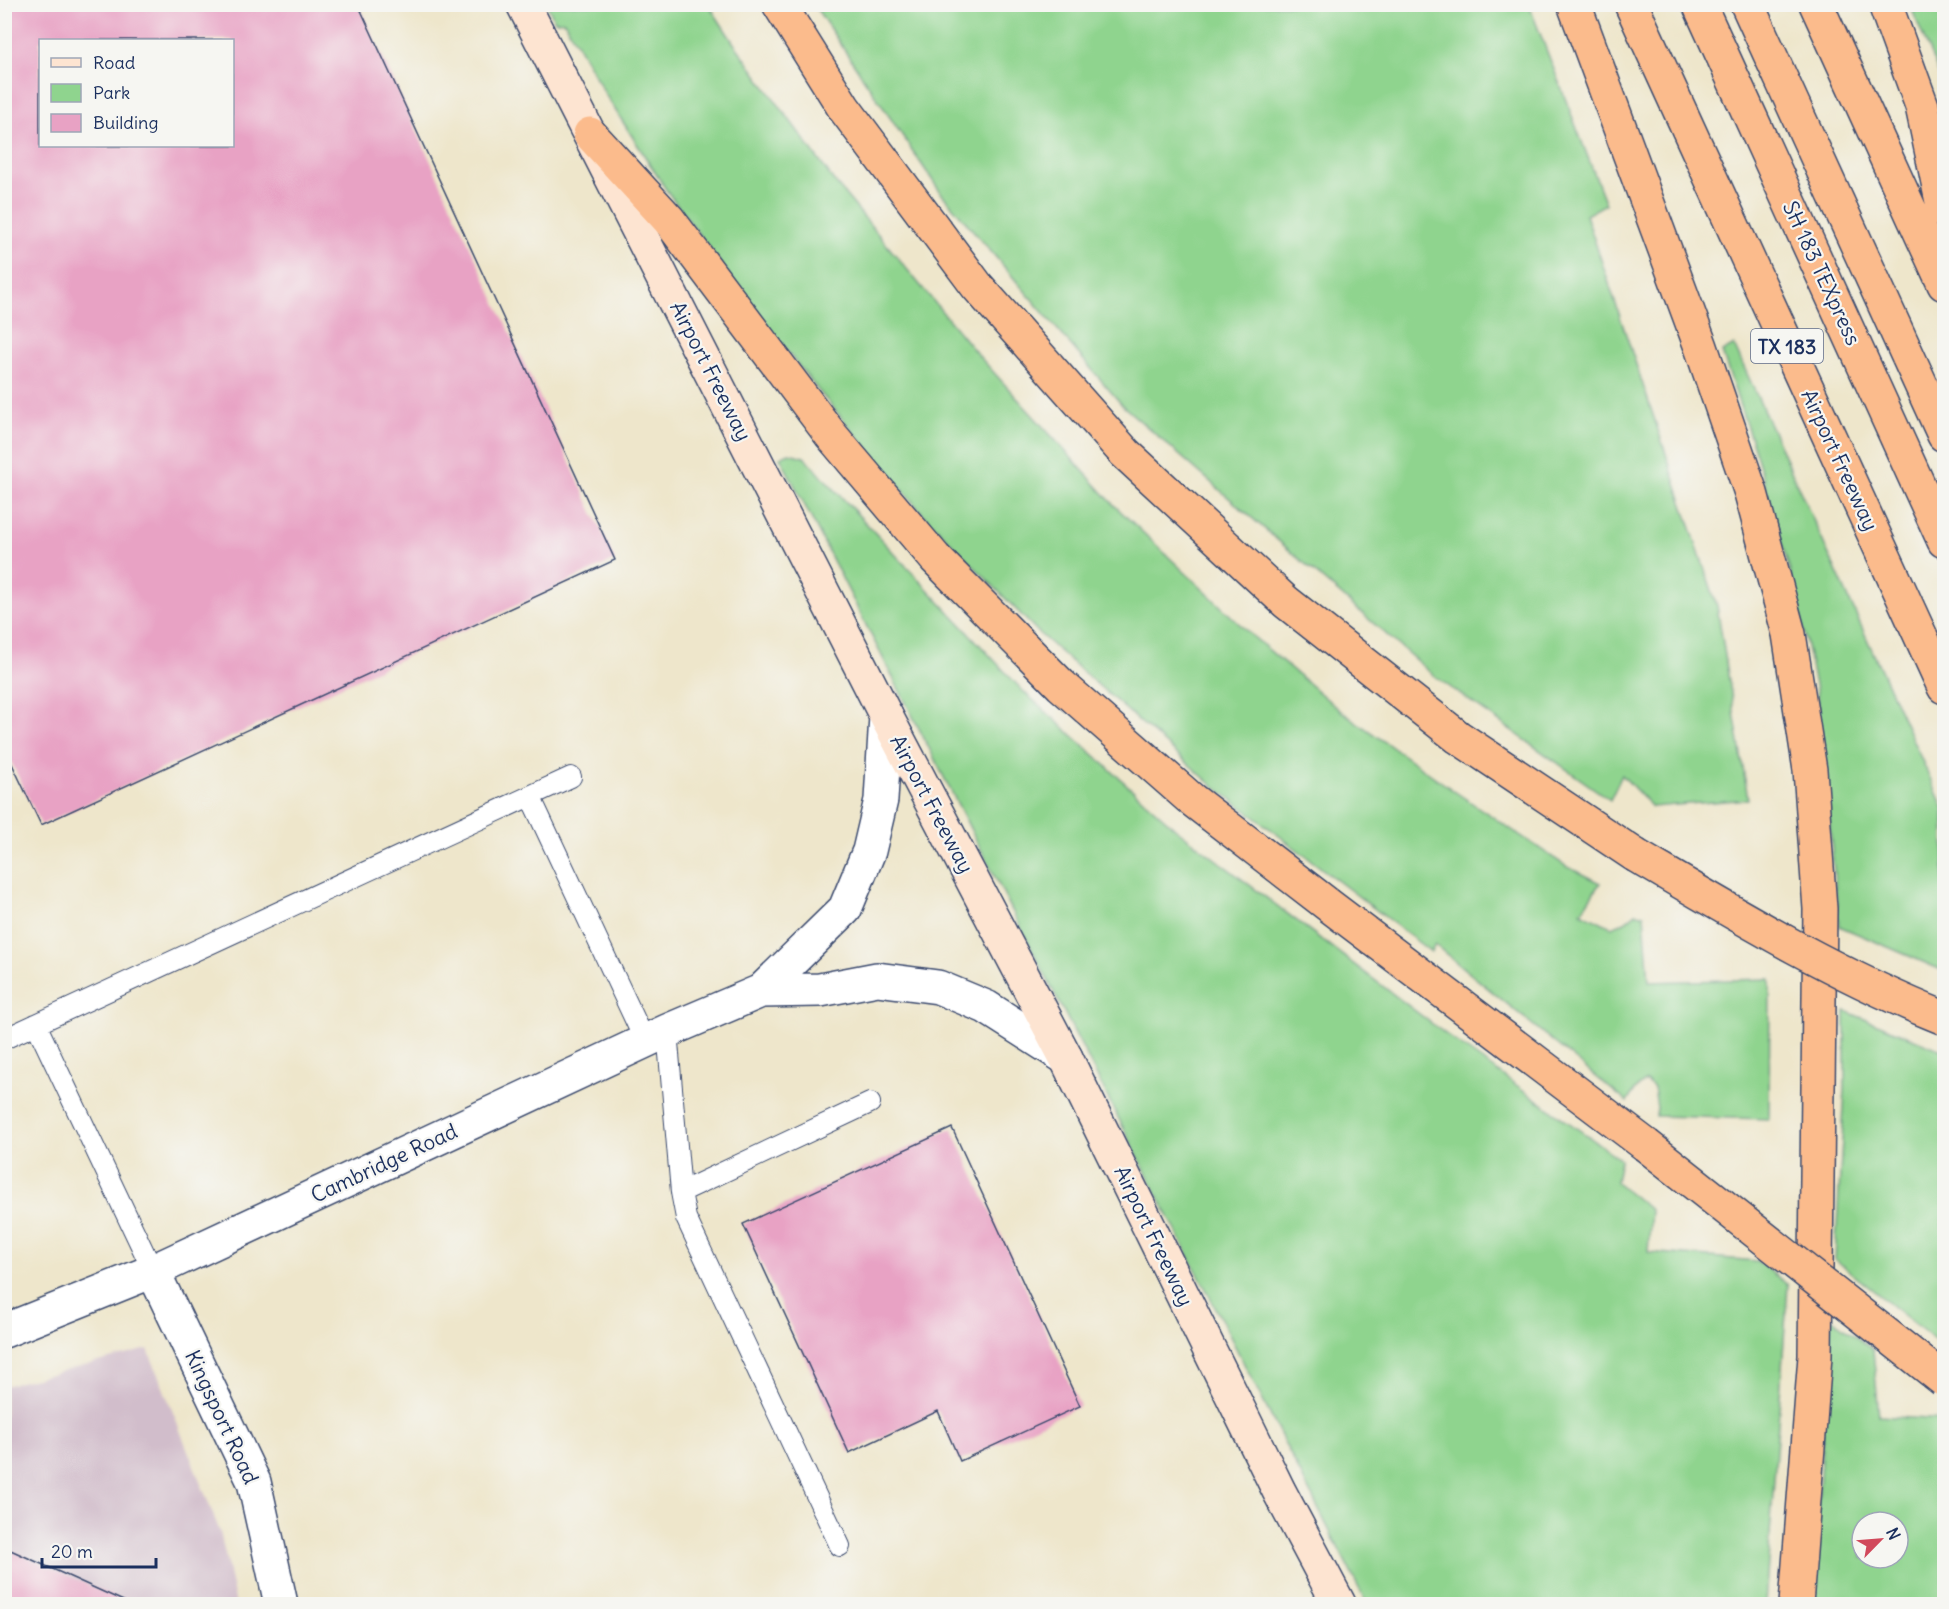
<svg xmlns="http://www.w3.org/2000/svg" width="1949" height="1609" viewBox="0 0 1949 1609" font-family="Delius,sans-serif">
<rect width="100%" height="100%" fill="#f6f6f2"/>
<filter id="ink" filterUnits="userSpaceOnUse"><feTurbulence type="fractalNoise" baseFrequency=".0167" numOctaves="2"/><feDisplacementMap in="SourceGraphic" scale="12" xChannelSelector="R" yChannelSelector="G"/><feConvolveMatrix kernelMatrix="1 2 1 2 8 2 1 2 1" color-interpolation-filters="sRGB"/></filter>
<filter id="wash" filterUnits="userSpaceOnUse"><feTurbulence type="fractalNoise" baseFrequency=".008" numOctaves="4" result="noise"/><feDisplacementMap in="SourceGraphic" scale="24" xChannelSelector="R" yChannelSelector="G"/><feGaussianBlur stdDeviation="1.35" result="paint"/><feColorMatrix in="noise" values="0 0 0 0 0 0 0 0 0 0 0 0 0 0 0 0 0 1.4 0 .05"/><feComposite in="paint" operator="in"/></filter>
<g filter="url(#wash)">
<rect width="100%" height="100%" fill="#eee6cb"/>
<!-- industrial -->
<path fill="#d1bdcb" d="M148,1349L220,1532L236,1604H5V1386Z"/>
<!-- green -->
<path fill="#8fd48e" stroke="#558276" stroke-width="1.5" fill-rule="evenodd" d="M547,5H709L733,42L834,181L978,355L1114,505L1250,634L1341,711L1457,793L1566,866L1600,883L1581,912L1611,927L1625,922L1636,913L1644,914L1649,982L1770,979L1769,1119L1656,1116L1657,1108L1654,1088L1646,1081L1635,1090L1627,1102L1435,945L1431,952L1210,783L1042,636L923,514L818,390L765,324L667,191L607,97L564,21H555Z
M814,5H1529L1606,204L1586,215L1717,606L1748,799L1652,807L1622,775L1610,800L1433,675L1123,406L941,193Z
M1910,5H1944V86Z
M1734,345L1944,809V971L1839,926L1818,699L1795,589L1757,457L1722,352Z
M789,453L804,457L1023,691L1176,829L1460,1045L1620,1159L1616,1182L1651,1210L1648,1252L1757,1261L1788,1285L1765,1604H1367L780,457Z
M1845,1011L1944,1051V1347L1835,1260L1845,1089Z
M1831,1318L1873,1350L1879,1416L1944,1420V1604H1811ZM1862,1522H1898V1558H1862Z"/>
<g id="blocks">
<!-- building -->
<path fill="#e8a2c4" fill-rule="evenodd" d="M4,4H358L615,560L41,825L4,747ZM40,40H232V146H40Z
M952,1128L1080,1406L960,1461L938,1411L849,1453L743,1224Z
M4,1547L130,1604H4Z"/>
</g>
</g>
<g filter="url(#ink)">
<use href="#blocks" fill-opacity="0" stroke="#3b4a6e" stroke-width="1.5"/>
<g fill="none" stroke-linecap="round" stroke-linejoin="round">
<!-- service casing -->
<g stroke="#3b4a6e" stroke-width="22">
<path id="service" d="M530,796L645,1041
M36,1024L153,1271
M667,1031L681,1192L686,1218L840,1546
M4,1039L571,777
M681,1192L870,1103"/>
</g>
<!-- minor casing -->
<g stroke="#3b4a6e" stroke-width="36">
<path id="minor" d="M761,991L820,990L877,979L938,987L986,1007L1066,1058
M153,1271L254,1482L281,1604
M4,1331L153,1271L667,1031L761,991L845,909L869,851L881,800L886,716"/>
</g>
<!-- secondary casing -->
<g stroke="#3b4a6e" stroke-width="36">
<path id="secondary" d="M523,4L886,716L1066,1058L1279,1491L1339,1604"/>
</g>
<!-- motorway casing -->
<g stroke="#3b4a6e" stroke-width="36">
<path id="motorway" d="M779,4L844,108L977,286L1125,453L1286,602L1458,737L1635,855
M1574,4L1701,347L1751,493L1789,634L1810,770L1820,909L1815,1356L1796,1604
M1631,4L1944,687
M1699,4L1944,541
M1747,4L1944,435
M1816,4L1944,284
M1885,4L1922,106L1944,211
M590,134L669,220L831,435L935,558L1061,685L1191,799L1331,907L1646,1145"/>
</g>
<!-- service -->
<use href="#service" stroke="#fff" stroke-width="20"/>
<!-- minor -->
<use href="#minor" stroke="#fff" stroke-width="33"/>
<!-- secondary -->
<use href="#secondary" stroke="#fde4d1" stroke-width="33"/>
<!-- motorway -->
<use href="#motorway" stroke="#fbbb8c" stroke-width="33"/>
<!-- motorway-bridge casing -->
<g stroke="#3b4a6e" stroke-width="36" stroke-linecap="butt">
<path id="motorway-bridge" d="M1635,855C1735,914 1836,975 1944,1018
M1646,1145L1944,1380"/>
</g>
<!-- motorway-bridge -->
<use href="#motorway-bridge" stroke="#fbbb8c" stroke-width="33"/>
</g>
</g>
<g text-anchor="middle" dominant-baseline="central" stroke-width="4.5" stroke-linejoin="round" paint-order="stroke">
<!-- shield labels -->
<rect fill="#f6f6f2" stroke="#5d6b8a" stroke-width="1.5" x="1751" y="329" width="72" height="34" rx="4.5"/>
<g font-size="20" font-weight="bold" fill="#1b2f5e">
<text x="1787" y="346">TX 183</text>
</g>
<!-- street labels -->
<g font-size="21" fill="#1b2f5e" stroke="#f6f6f2">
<text transform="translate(1822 273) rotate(65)">SH 183 TEXpress</text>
<text transform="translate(711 371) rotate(63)">Airport Freeway</text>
<text transform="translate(1840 460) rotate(65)">Airport Freeway</text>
<text transform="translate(932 804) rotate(62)">Airport Freeway</text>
<text transform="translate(384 1163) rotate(-25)">Cambridge Road</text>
<text transform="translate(1154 1236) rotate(64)">Airport Freeway</text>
<text transform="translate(222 1417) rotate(65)">Kingsport Road</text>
</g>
</g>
<!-- margin -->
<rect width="1949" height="1609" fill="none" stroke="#f6f6f2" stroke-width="24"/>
<!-- legend -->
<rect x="39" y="39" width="195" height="108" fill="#f6f6f2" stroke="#9ea6b7" stroke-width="1.5"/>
<rect x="51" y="58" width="30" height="9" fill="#fde4d1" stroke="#9ea6b7" stroke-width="1.5"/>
<text x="93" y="69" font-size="18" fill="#1b2f5e">Road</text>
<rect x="51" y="84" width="30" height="18" fill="#8fd48e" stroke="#9ea6b7" stroke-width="1.5"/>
<text x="93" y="99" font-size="18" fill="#1b2f5e">Park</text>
<rect x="51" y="114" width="30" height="18" fill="#e8a2c4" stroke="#9ea6b7" stroke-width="1.5"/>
<text x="93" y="129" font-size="18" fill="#1b2f5e">Building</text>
<!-- north arrow -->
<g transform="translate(1880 1540) rotate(65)"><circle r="28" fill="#f6f6f2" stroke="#9ea6b7" stroke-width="1.5"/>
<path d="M0-4.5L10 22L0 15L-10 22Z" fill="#d1495b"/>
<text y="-9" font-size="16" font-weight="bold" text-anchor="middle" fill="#1b2f5e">N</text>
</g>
<!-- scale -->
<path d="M42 1558v9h114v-9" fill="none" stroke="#1b2f5e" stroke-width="3"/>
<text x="51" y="1558" font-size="18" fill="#1b2f5e" stroke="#f6f6f2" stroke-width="4.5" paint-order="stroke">20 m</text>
</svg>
